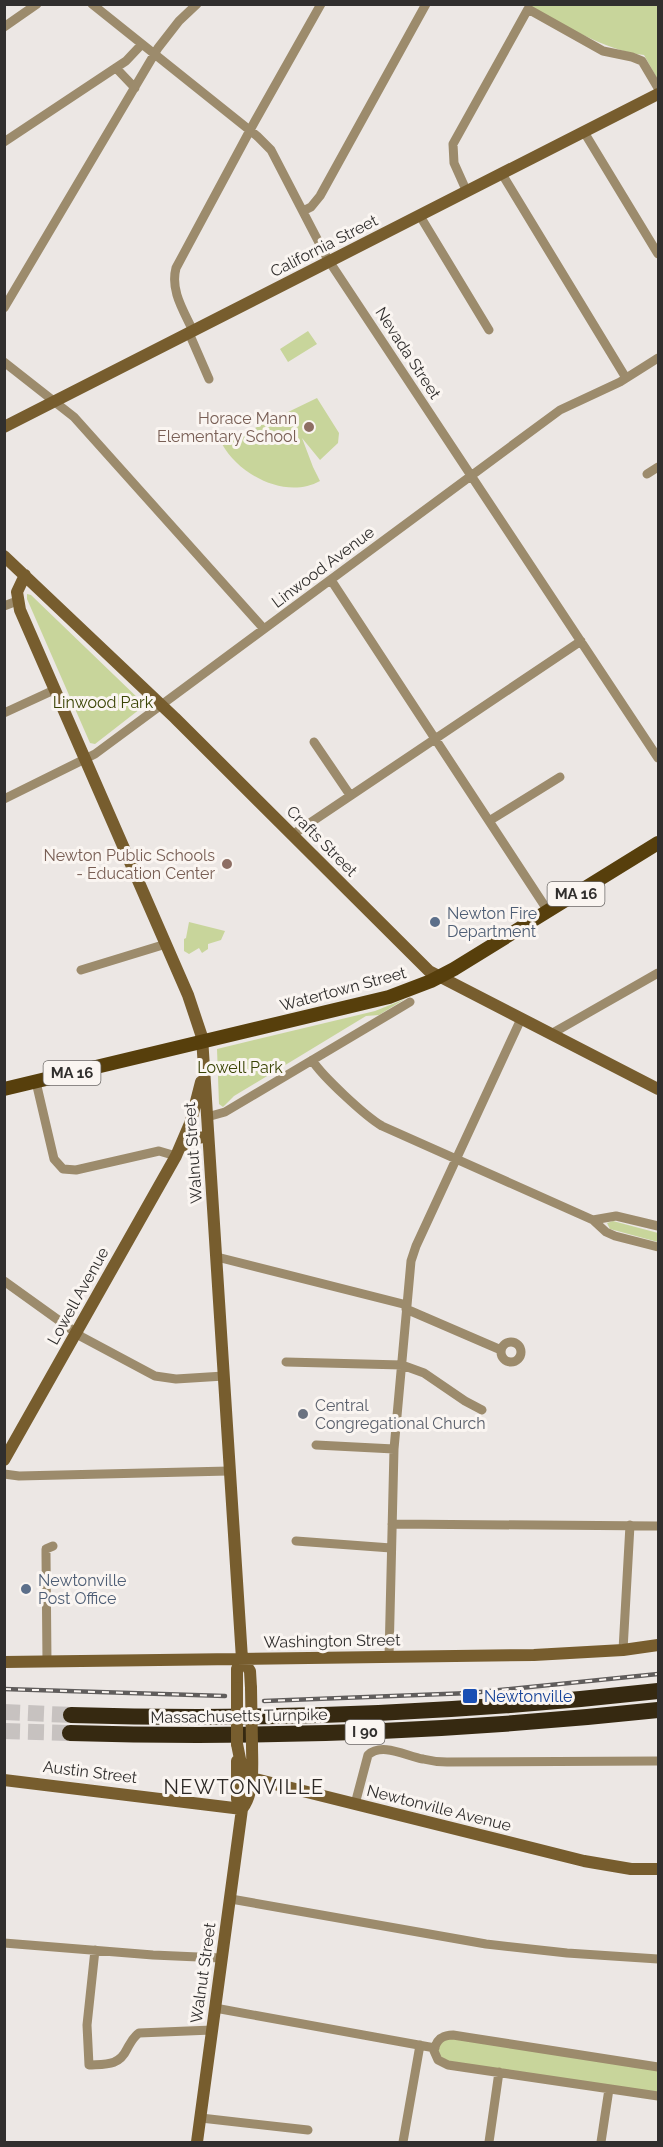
<svg xmlns="http://www.w3.org/2000/svg" width="663" height="2147" viewBox="0 0 663 2147" font-family="Raleway,sans-serif">
<rect width="100%" height="100%" fill="#ece7e4"/>
<!-- green -->
<path fill="#c8d59b" d="M527,5H658V80L644,55C606,51 560,23 527,5Z
M308,331L317,344L288,362L280,349Z
M317,398L339,433L338,443L320,460L302,438L313,467L320,481C286,500 239,475 222,444Z
M27,594L31,595L142,702L143,706L140,709L95,744L90,743L27,599Z
M189,922L225,931L221,940L208,944V949L202,953L199,948L189,954L184,951V939L186,938Z
M405,999L379,1015L366,1016L234,1096L223,1107L219,1104L217,1049L375,1011Z
M613,1221L658,1233V1242L610,1229L607,1223Z
M442,2037L658,2067V2096L443,2064L435,2045Z"/>
<g fill="none" stroke-linecap="round" stroke-linejoin="round">
<!-- highway-tunnel -->
<path stroke="#c7c2c0" stroke-width="16" stroke-dasharray="16 8" stroke-linecap="butt" d="M4,1712L71,1715
M4,1731L70,1733"/>
<!-- street -->
<path stroke="#9c8b6c" stroke-width="9" d="M92,4L257,136L271,150L327,258L658,758
M4,27L37,4
M116,68L135,88
M584,132L658,254
M4,142L126,61L142,44
M502,174L626,378
M467,192L454,163L453,144L528,9L603,51L632,57L642,61L658,88
M303,211L311,207L320,196L426,4
M420,216L489,330
M4,308L158,48L179,21L197,4
M193,331C184,311 170,291 176,268L255,121L321,4
M189,333L209,379
M4,362L74,417L264,629
M647,474L658,467
M331,580L548,911
M4,606L17,601
M4,713L54,690
M314,742L350,795
M4,799L95,754L560,410L620,382L658,358
M489,821L560,777
M292,835L581,641
M81,970L166,944
M551,1034L658,973
M312,1060C322,1076 365,1116 382,1126L593,1220L606,1232L615,1236L658,1247
M36,1082L54,1159L63,1169L76,1170L159,1151L176,1156
M207,1117L225,1112L410,1002
M593,1220L616,1216L658,1226
M217,1257L407,1305
M4,1281L82,1337L155,1376L176,1379L224,1376
M406,1309L501,1350
M501 1352a10 10 0 1 1 20 0a10 10 0 1 1-20 0Z
M286,1362L402,1365L424,1373L465,1401L482,1410
M316,1445L394,1449
M4,1474L19,1476L229,1471
M392,1524L658,1526
M296,1541L391,1548
M623,1650L630,1525
M389,1657L394,1449L411,1261L416,1246L521,1019
M47,1662L46,1554V1549L53,1546
M355,1804L368,1755C382,1742 406,1756 423,1759C431,1761 439,1762 447,1762L658,1761
M231,1899L486,1944L567,1953L658,1959
M4,1943L153,1955L221,1958
M95,1950L87,2025L89,2065C106,2064 119,2066 127,2049C131,2042 133,2037 139,2033L212,2030
M215,2008L435,2048
M658,2067L453,2035C442,2035 436,2040 434,2051L438,2060L448,2065L658,2096
M201,2118L308,2130
M403,2142L420,2045
M489,2142L499,2072
M601,2142L609,2089"/>
<!-- secondary -->
<path stroke="#775d2e" stroke-width="12" d="M4,427L658,94
M4,556L175,718L429,971L658,1089
M25,575L17,592L20,610L188,995L202,1037L242,1659L237,1669V1688
M180,1147L194,1139L208,1136
M4,1460L176,1156L191,1121L201,1082
M242,1659L250,1671L251,1688
M4,1662L534,1655L623,1650L658,1645
M237,1744L242,1769L251,1778L584,1861L631,1869H658
M237,1761V1799L242,1809
M4,1780L242,1809
M197,2142L242,1809C255,1793 252,1764 252,1745"/>
<!-- primary -->
<path stroke="#573f0c" stroke-width="14" d="M4,1089L389,997L431,981L454,969L658,843"/>
<!-- highway -->
<path stroke="#362911" stroke-width="16" d="M71,1715C267,1721 463,1713 658,1691
M70,1733C267,1739 463,1731 658,1710"/>
<!-- rail casing -->
<g stroke="#605d5c" stroke-width="4.5">
<path id="rail" d="M4,1689L225,1696
M264,1701L470,1693L658,1674"/>
</g>
<!-- rail -->
<use href="#rail" stroke="#faf5f1" stroke-width="2" stroke-dasharray="7" stroke-linecap="butt"/>
<!-- secondary-bridge -->
<path stroke="#775d2e" stroke-width="12" d="M251,1688L252,1745
M237,1744V1688"/>
</g>
<!-- markers -->
<g fill="#8d6e63" stroke="#faf5f1" stroke-width="2">
<circle cx="309" cy="427" r="6"/>
<circle cx="227" cy="864" r="6"/>
</g>
<g fill="#5c6f8a" stroke="#faf5f1" stroke-width="2">
<circle cx="435" cy="922" r="6"/>
<circle cx="26" cy="1589" r="6"/>
</g>
<circle fill="#6b7280" stroke="#faf5f1" stroke-width="2" cx="303" cy="1414" r="6"/>
<rect fill="#1a4fb4" stroke="#faf5f1" stroke-width="2" x="462" y="1688" width="16" height="16" rx="3"/>
<g text-anchor="middle" dominant-baseline="central" stroke-width="6" stroke-linejoin="round" paint-order="stroke">
<!-- shield labels -->
<g fill="#faf5f1" stroke="#6d6a68" stroke-width="1.5">
<rect x="547.5" y="882" width="57" height="24" rx="4.5"/>
<rect x="43.5" y="1061" width="57" height="24" rx="4.5"/>
<rect x="345.5" y="1720" width="39" height="24" rx="4.5"/>
</g>
<g font-size="15" font-weight="bold" fill="#312f2e">
<text x="576" y="894">MA 16</text>
<text x="72" y="1073">MA 16</text>
<text x="365" y="1732">I 90</text>
</g>
<!-- street labels -->
<g font-size="16" fill="#312f2e" stroke="#faf5f1">
<text transform="translate(324 246) rotate(-27)">California Street</text>
<text transform="translate(408 353) rotate(57)">Nevada Street</text>
<text transform="translate(323 567) rotate(-37)">Linwood Avenue</text>
<text transform="translate(322 841) rotate(45)">Crafts Street</text>
<text transform="translate(343 989) rotate(-15)">Watertown Street</text>
<text transform="translate(193 1153) rotate(-94)">Walnut Street</text>
<text transform="translate(78 1296) rotate(-61)">Lowell Avenue</text>
<text transform="translate(332 1641) rotate(-1)">Washington Street</text>
<text transform="translate(239 1716) rotate(-1)">Massachusetts Turnpike</text>
<text transform="translate(90 1772) rotate(7)">Austin Street</text>
<text transform="translate(439 1808) rotate(14)">Newtonville Avenue</text>
<text transform="translate(203 1973) rotate(-82)">Walnut Street</text>
</g>
<!-- education labels -->
<g font-size="16" fill="#785e54" stroke="#faf5f1" text-anchor="end">
<text x="297" y="418">Horace Mann<tspan x="297" dy="18">Elementary School</tspan></text>
<text x="215" y="855">Newton Public Schools<tspan x="215" dy="18">- Education Center</tspan></text>
</g>
<!-- park labels -->
<g font-size="16" fill="#3a4405" stroke="#faf5f1">
<text x="103" y="702">Linwood Park</text>
<text x="240" y="1067">Lowell Park</text>
</g>
<!-- service labels -->
<g font-size="16" fill="#4e5e75" stroke="#faf5f1" text-anchor="start">
<text x="447" y="913">Newton Fire<tspan x="447" dy="18">Department</tspan></text>
<text x="38" y="1580">Newtonville<tspan x="38" dy="18">Post Office</tspan></text>
</g>
<!-- worship labels -->
<g font-size="16" fill="#5b616d" stroke="#faf5f1" text-anchor="start">
<text x="315" y="1405">Central<tspan x="315" dy="18">Congregational Church</tspan></text>
</g>
<!-- transit labels -->
<g font-size="16" fill="#164399" stroke="#faf5f1" text-anchor="start">
<text x="484" y="1696">Newtonville</text>
</g>
<!-- quarter labels -->
<g font-size="20" letter-spacing="1.5" fill="#2d2926" stroke="#faf5f1">
<text x="244" y="1787">NEWTONVILLE</text>
</g>
</g>
<!-- border -->
<rect width="663" height="2147" fill="none" stroke="#312f2e" stroke-width="12"/>
</svg>
